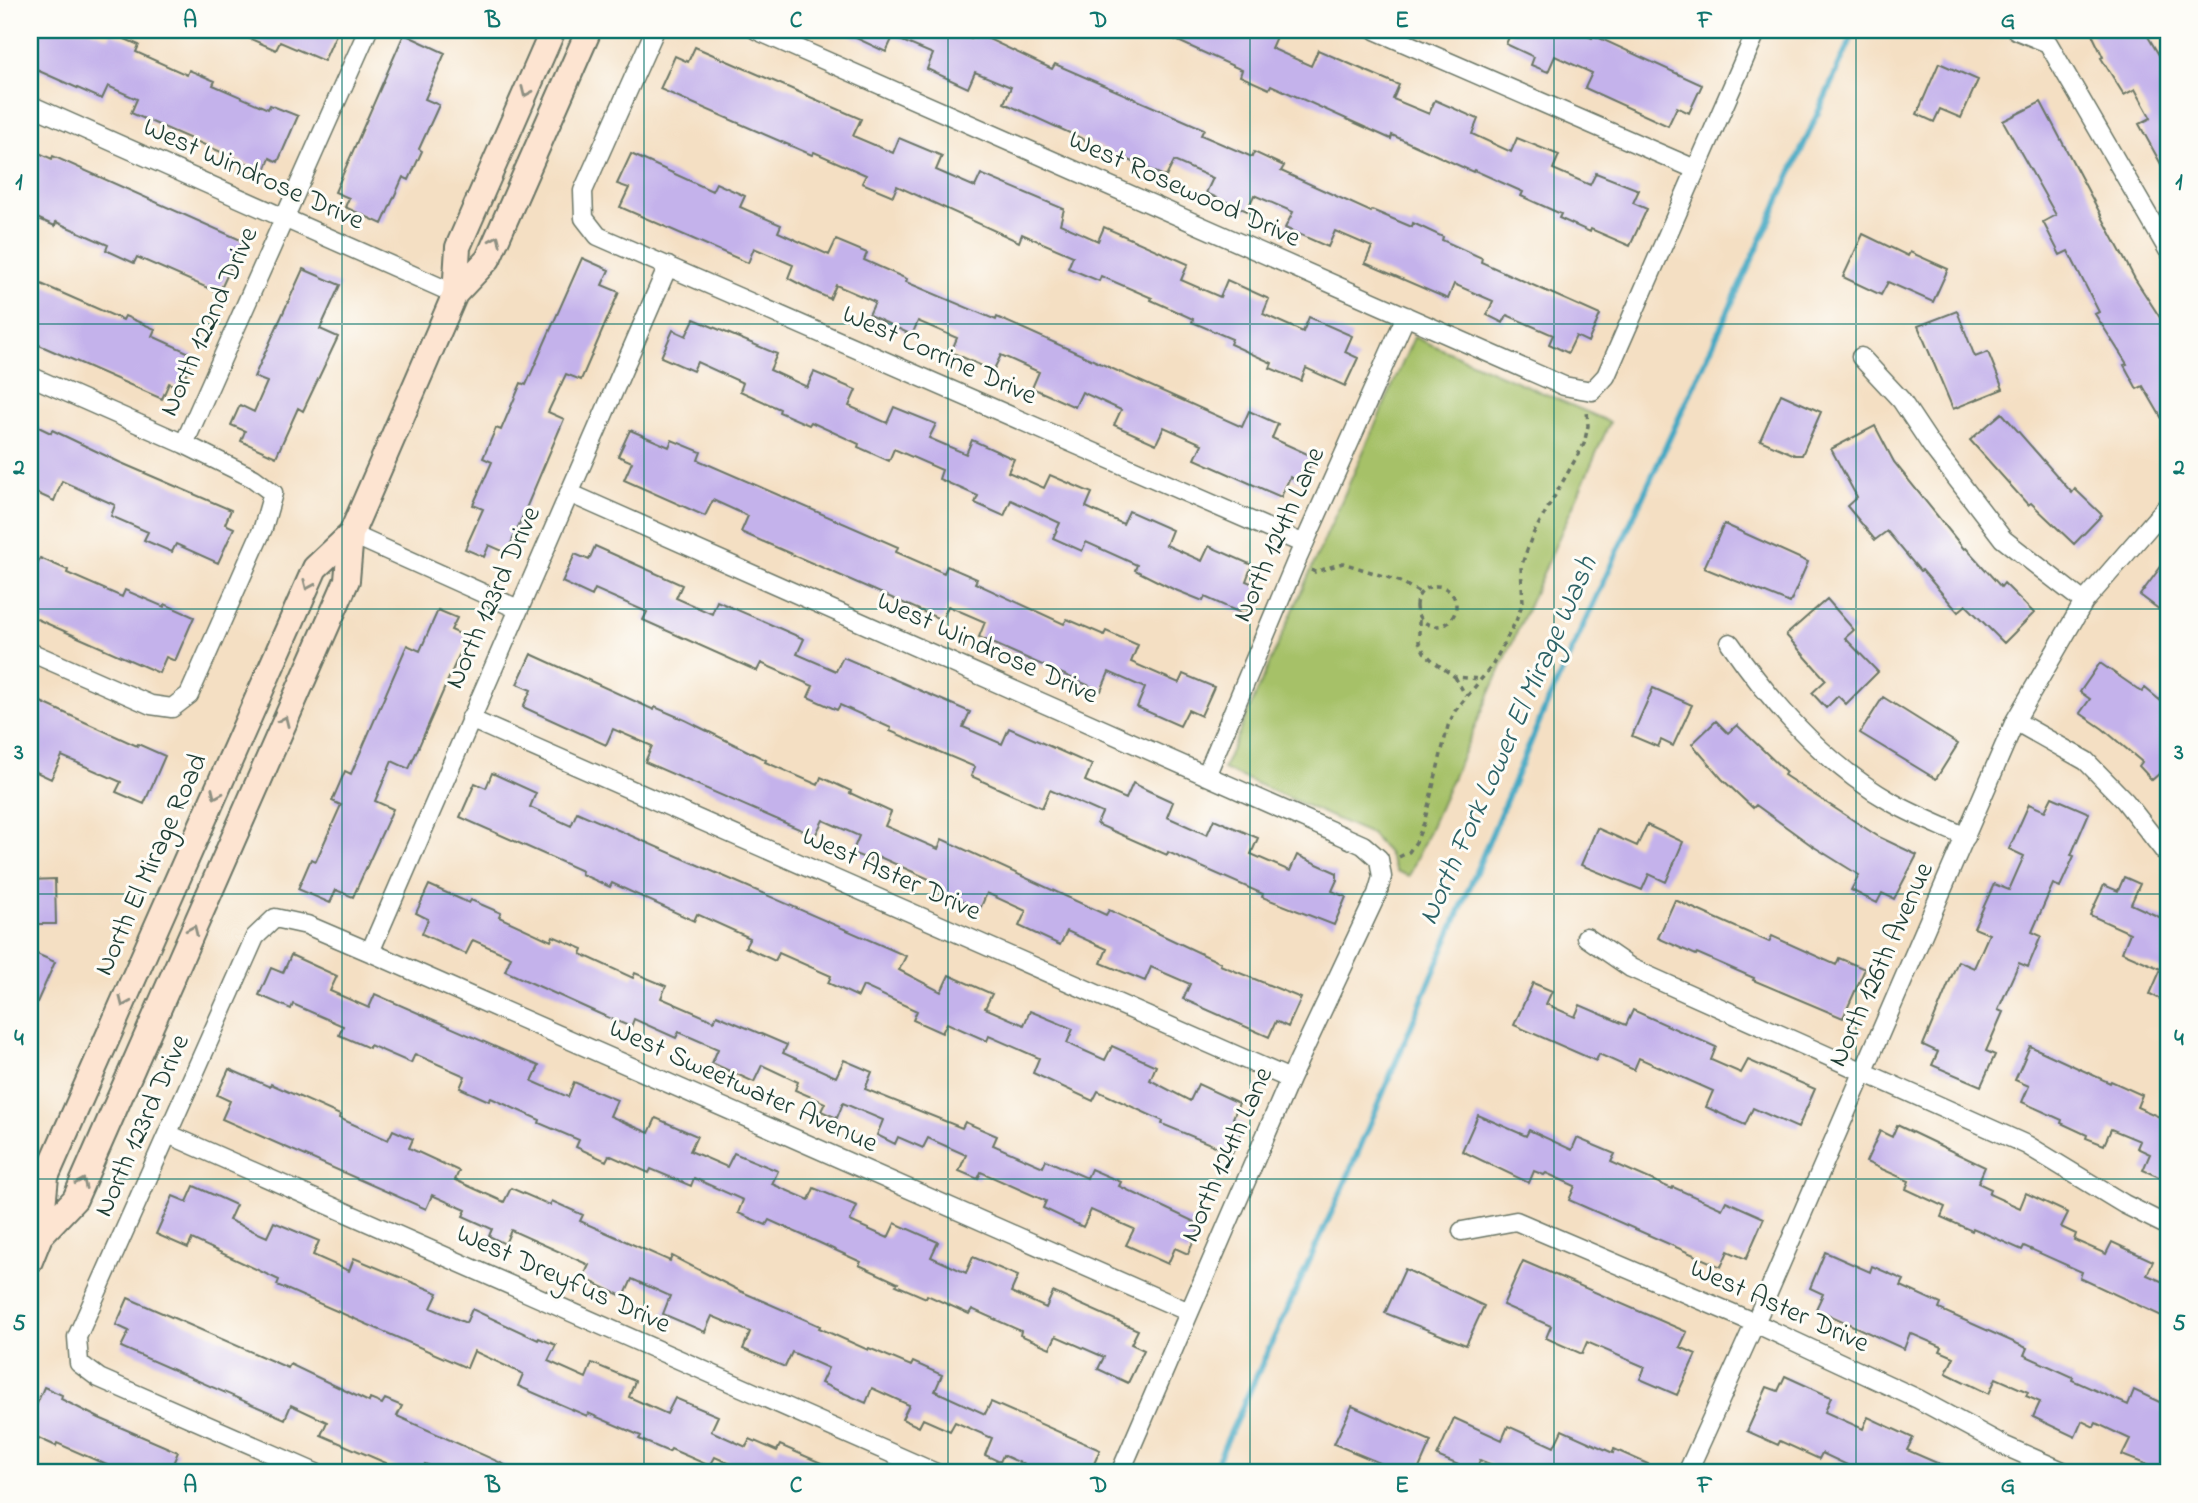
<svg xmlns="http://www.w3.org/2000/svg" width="2198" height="1503" viewBox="0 0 2198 1503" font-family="'Indie Flower',sans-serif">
<rect width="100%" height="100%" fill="#fdfcf7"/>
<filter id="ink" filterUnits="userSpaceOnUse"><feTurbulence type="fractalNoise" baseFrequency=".0143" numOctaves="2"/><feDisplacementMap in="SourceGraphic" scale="14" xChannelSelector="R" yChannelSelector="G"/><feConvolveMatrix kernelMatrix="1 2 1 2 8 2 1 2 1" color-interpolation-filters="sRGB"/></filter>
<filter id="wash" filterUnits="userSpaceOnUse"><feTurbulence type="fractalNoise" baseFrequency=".00686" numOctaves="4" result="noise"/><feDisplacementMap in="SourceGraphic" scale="28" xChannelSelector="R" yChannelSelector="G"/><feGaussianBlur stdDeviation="1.57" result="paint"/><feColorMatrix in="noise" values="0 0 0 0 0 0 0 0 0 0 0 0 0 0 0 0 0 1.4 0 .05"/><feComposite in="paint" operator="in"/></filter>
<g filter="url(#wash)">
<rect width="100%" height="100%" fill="#f4dfc3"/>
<!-- green -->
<path fill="#a6c168" stroke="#627f4e" stroke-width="2" d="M1414,337L1610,422L1409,876L1396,871L1388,853L1371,834L1223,769Z"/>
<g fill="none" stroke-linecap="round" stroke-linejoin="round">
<!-- stream -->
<path stroke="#43a8c3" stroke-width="6" d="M1212,1473L1345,1183L1542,715L1766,229L1855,30"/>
</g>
<g id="blocks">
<!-- building -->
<path fill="#c4b2eb" d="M30,30H89L109,38L111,33L139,45L136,52L187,75L189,70L215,81L213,85L268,109L270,105L298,116L278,162L270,158L265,171L131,113L137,99L108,86L102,99L30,67Z
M230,30H338L324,61L280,42L276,50Z
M839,30H950L971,39L974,32L1052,69L1055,64L1204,129L1201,135L1252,157L1254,152L1284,166L1281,171L1371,212L1372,210L1412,227L1413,223L1443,237L1442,240L1482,258L1481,262L1600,315L1588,342L1576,336L1568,353L1549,344L1553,335L1507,315L1503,323L1487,315L1493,301L1454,284L1448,299L1365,263L1372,247L1335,231L1328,247L1285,228L1293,212L1254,195L1247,211L1206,193L1213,178L1174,161L1166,177L1004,103L1011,87L975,72L968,88L927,69L933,54L893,37L886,52Z
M1154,30H1279L1271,48L1311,66L1318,50L1357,67L1399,85L1393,99L1429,114L1435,100L1478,119L1472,134L1511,152L1517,138L1559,155L1553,169L1590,185L1596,173L1639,190L1633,203L1647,209L1630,246L1591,229L1590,232L1559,218L1561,214L1521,196L1523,192L1474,170L1473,172L1392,135L1391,139L1271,85L1269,89L1240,76L1242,70Z
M1512,30H1573L1592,38L1593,35L1702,85L1689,113L1677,107L1668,126L1585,88L1592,73L1555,56L1548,72L1531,65L1534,57L1506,44Z
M2090,30H2144L2168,70V177L2139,124L2151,118L2135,89L2124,95L2101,58L2103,57Z
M404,34L445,53L425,99L439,105L419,149L422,151L409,180L403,177L382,224L345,207L349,198L335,192Z
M695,47L861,119L853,136L893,153L899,138L942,156L936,170L975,187L981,174L1064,209L1060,224L1098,241L1104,227L1188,264L1181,280L1220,297L1227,280L1269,299L1263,314L1303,332L1309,317L1352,336L1345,352L1358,358L1345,386L1306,368L1301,381L1270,368L1272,363L1230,344L1232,339L1192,322L1193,319L1151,300L1152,298L1101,276L1099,281L1068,268L1073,256L1022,234L1019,242L897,186L893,196L862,183L866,175L814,152L812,155L660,89L675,56L688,62Z
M1939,63L1978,80L1961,118L1940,109L1934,122L1917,114Z
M2041,102L2135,279L2168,330V429L2143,386L2137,389L2124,365L2127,364L2095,314L2099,312L2068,251L2060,255L2043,222L2056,215L2003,121Z
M30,149L52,159L53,156L243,241L219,293L137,257L134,263L106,250L108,245L56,222L55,226L30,215Z
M631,154L712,191L716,183L745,196L740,207L781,225L778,232L829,255L836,240L867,253L864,260L907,279L906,282L996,320L997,317L1242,427L1249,411L1278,424L1272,438L1314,457L1302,482L1290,477L1281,497L1195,459L1202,444L1164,427L1156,444L1114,425L1121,410L1082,392L1075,407L1032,388L1039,372L1001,355L993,371L951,352L957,338L918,321L912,335L895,327L869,315L875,302L836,285L830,299L813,291L788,278L793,265L754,248L748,263L620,207L629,188L617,184Z
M1863,234L1908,256L1910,252L1948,269L1933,302L1888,282L1881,295L1843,277Z
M582,258L609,270L602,285L619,292L581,380L566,374L548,412L564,419L507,553L489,545L484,557L465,549L483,509L473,505L492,462L483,458L496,428L501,430L521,383L526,385Z
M303,269L340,285L320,329L338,337L303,411L298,408L276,457L241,441L245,431L231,425L240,405L254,412L267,382L254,377Z
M39,283L123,320L125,316L155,329L152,336L194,355L180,388L169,383L162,399L30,341V303Z
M1957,311L1975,357L1988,352L2003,389L1953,409L1918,326Z
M694,319L777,354L770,370L807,387L814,372L856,390L849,406L887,423L894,407L936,424L929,438L966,454L972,440L1014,459L1008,472L1044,488L1050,475L1092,493L1086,507L1123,524L1129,511L1172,530L1166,545L1202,561L1209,546L1252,565L1246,581L1258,586L1245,615L1205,597L1203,601L1173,589L1135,570L1137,565L1086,542L1082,551L1053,538L1060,523L1011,500L1004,516L975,503L978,496L939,479L942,470L894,449L889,461L858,447L859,444L811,422L809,425L779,412L780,409L740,391L743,383L697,362L693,371L661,357L673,330L686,336Z
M1781,394L1821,412L1802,455H1795L1760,440Z
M2002,413L2072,493L2075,489L2102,515L2074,544L2031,503L2028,505L1970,440Z
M30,423L51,433L52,430L119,462L231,510L225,524L234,528L218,563L176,544L172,552L144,540L148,532L111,516L115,505L62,481L54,501L30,490Z
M1875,426L1894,462L1964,549L1966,548L2001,587L2004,583L2034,613L2004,643L1966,605L1958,612L1922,570L1920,571L1887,531L1875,540L1847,506L1857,497L1831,449Z
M630,430L669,447L672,440L701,452L698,460L898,547L896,552L944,573L947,566L977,579L975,583L1064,624L1067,619L1104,635L1106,631L1138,645L1131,662L1179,683L1183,674L1214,687L1201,716L1188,710L1180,726L1137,707L1145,688L1109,672L1101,691L979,637L985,622L948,606L942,620L741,532L748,516L713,500L705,516L624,480L632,462L618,456Z
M1724,524L1808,562L1790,603L1704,568Z
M595,546L682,585L676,598L712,614L717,601L804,639L797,654L836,671L843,657L970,712L963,727L1002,744L1009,728L1092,765L1085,781L1126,799L1133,783L1149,791L1173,802L1167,817L1207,835L1214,819L1258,838L1251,854L1290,871L1297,855L1337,873V880L1332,891L1346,897L1334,925L1262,897L1263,894L1168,852L1167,855L1097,824L1102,813L1050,790L1042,808L971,776L975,767L890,731L891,728L840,705L837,710L808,697L813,686L761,663L757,671L643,620L647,612L595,589L592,596L562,582L575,554L589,560Z
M2168,557V616L2140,595Z
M40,558L68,570L67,573L122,597L125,590L164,607L165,604L194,617L175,661L166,657L159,673L30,616V582Z
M1827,599L1854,630L1845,638L1878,672L1846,704L1838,696L1826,708L1812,693L1826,680L1786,635Z
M438,610L457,618L451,630L467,637L409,769L392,761L375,801L393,809L353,897L336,890L330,903L298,889L311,859L316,861L341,805L332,801L345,771L351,774L407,645L420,651Z
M531,654L654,710L655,707L685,720L766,760L765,762L818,785L821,777L851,791L850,793L891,812L885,826L938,849L942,839L1106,915L1109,910L1221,963L1220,965L1301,998L1288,1027L1276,1021L1269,1037L1183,999L1190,984L1151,967L1145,981L1101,963L1107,949L1067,931L1060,945L1019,926L1026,911L987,893L980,909L935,888L938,883L873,854L870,860L852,853L859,836L823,820L815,836L645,762L652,746L613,729L606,745L523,707L531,690L517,684Z
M2100,663L2142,692L2145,688L2168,707V766L2152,780L2139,766L2142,762L2103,729L2080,713L2090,699L2080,692Z
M1653,688L1692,705L1673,746L1661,740L1658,747L1632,736Z
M30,697L137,746L138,744L165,756L144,804L116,792L121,782L62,756L51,779L30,769Z
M1883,697L1958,744L1936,779L1860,733Z
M1716,721L1728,733L1737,725L1786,772L1784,775L1879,837L1917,855L1894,899L1882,893L1877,903L1851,890L1859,875L1811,845L1756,805L1753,808L1722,779L1692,744Z
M492,773L536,793L530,807L571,826L577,812L906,956L899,970L941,992L949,975L992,994L985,1008L1024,1025L1030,1011L1073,1029L1067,1043L1105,1060L1112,1046L1156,1066L1150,1080L1190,1101L1198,1084L1239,1103L1233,1118L1245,1124L1232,1153L1162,1124L1163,1121L1098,1091L1093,1101L1033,1073L1039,1058L989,1036L987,1041L947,1023L942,1033L913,1020L917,1011L863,986L858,997L828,983L831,976L779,953L775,961L745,947L750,938L697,914L694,921L612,883L610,887L581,874L582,871L460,817L475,783L486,788Z
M2052,797L2089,813L2071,855L2074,856L2060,887L2053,884L2032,932L2041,936L2028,967L2019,963L1998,1010L2003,1012L1986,1051L1995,1055L1981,1086L1932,1065L1938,1052L1923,1045L1958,961L1974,968L1989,934L1974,928L1994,884L2009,890L2024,856L2009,849L2029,804L2045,811Z
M1647,825L1683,842L1666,882L1649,874L1642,890L1581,865L1597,828L1637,846Z
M2124,877L2140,884L2131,904L2168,921V1003L2150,994L2161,969L2122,952L2130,933L2090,915L2104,885L2118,891Z
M55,879L56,924H30V880Z
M429,885L469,903L471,900L501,913L499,917L551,941L553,936L583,949L581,954L633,978L635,973L666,986L661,998L714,1021L717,1015L787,1045L783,1053L836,1077L844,1060L872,1072L865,1089L962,1128L965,1122L997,1136L993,1145L1043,1167L1046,1160L1087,1178L1091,1169L1121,1182L1119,1186L1201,1225L1188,1254L1175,1248L1168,1264L1126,1245L1134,1229L1091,1210L1083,1227L1043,1208L1046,1201L981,1172L978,1179L959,1171L966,1155L928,1138L923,1148L898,1137L895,1144L877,1135L883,1120L843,1103L837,1118L821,1111L825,1103L795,1090L798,1082L762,1065L754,1082L712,1063L718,1049L679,1032L676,1038L634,1019L631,1027L600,1014L505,971L511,957L473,940L466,954L422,934L428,919L416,913Z
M1675,900L1769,942L1772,936L1836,965L1839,958L1865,969L1843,1018L1753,980L1754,978L1697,953L1696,955L1658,938Z
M30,951L55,962L30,1018Z
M291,955L337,976L330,991L369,1008L375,994L539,1066L532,1081L568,1097L574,1082L617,1100L610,1116L649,1133L656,1118L697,1136L690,1151L727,1167L734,1153L778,1171L772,1184L809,1200L814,1188L857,1206L850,1221L888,1238L895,1223L938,1242L931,1257L966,1273L973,1257L1018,1276L1011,1292L1046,1308L1053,1292L1138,1330L1131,1344L1144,1350L1128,1383L1098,1369L1104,1357L1056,1336L1050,1348L1020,1335L1021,1331L972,1309L969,1314L927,1295L926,1298L896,1285L898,1283L859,1265L861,1262L820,1243L769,1220L766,1225L738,1213L743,1200L694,1178L691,1186L651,1169L649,1173L609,1155L606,1161L576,1147L579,1140L539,1123L540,1120L491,1098L489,1101L460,1088L465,1076L415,1054L411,1063L370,1045L369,1048L339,1035L343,1026L293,1004L291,1009L259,995L271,968L283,973Z
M1533,983L1552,991L1546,1004L1575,1017L1580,1005L1626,1025L1633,1010L1716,1047L1711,1060L1741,1073L1748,1060L1815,1089L1798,1128L1753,1108L1745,1125L1706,1107L1713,1091L1639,1058L1634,1070L1599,1054L1596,1061L1514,1025Z
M2030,1046L2110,1083L2111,1081L2142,1095L2137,1107L2166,1120L2168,1114V1181L2143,1170L2150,1154L2137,1148L2140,1141L2111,1129L2104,1145L2086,1138L2087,1135L2061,1123L2062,1120L2022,1102L2029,1086L2015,1080Z
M229,1069L270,1087L271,1084L340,1115L339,1118L388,1140L393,1130L413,1139L409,1148L459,1171L455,1180L504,1202L511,1188L550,1205L552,1201L583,1215L580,1221L670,1261L672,1256L740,1291L820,1326L819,1328L868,1350L869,1348L911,1366L913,1362L942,1375L935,1391L985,1414L991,1402L1100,1450L1090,1473H1043L1003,1455L1000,1462L985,1455L992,1438L955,1422L950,1431L923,1419L919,1427L902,1419L909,1405L872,1388L866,1403L821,1383L828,1368L792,1352L785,1367L743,1349L750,1332L712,1316L705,1332L663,1314L670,1296L632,1279L624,1297L583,1278L589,1265L511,1230L505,1244L489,1236L492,1229L463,1216L466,1210L432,1195L426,1209L222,1119L230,1101L217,1095Z
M1478,1115L1526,1136L1529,1130L1572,1150L1577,1138L1615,1154L1611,1162L1672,1189L1673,1187L1722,1209L1726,1201L1764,1218L1746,1259L1728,1251L1721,1267L1569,1200L1575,1186L1546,1173L1544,1175L1534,1171L1529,1183L1462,1151Z
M1897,1125L1985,1167L1978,1183L1991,1189L1989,1194L2020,1208L2026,1193L2068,1213L2061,1227L2076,1234L2074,1240L2106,1254L2112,1242L2153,1261L2147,1275L2168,1284V1319L2080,1278L2082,1272L2024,1246L2022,1250L1973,1228L1972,1231L1941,1217L1945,1207L1906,1189L1909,1181L1866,1162L1880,1131L1892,1137Z
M194,1186L236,1205L229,1220L267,1237L274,1222L319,1241L313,1255L349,1271L354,1258L438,1293L431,1308L466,1323L472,1309L538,1340L539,1338L556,1345L548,1361L586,1378L592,1363L635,1381L629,1397L667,1414L675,1398L718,1416L711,1431L746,1447L750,1439L777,1451L780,1445L844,1473H751L715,1457L710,1466L671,1449L669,1452L639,1439L641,1436L588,1413L587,1416L518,1386L523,1374L474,1351L467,1368L277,1285L279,1280L192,1239L188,1248L156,1234L173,1196L187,1202Z
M1825,1252L1870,1272L1872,1266L1904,1280L1901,1286L1941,1304L1939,1309L2027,1348L2024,1355L2073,1377L2072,1380L2128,1405L2134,1390L2168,1406V1473L2122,1455L2130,1439L2096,1423L2094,1427L2082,1421L2075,1437L2033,1417L2040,1402L2026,1396L2028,1392L1996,1378L1989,1394L1946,1373L1954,1357L1940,1351L1942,1347L1910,1333L1904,1349L1816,1309L1823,1294L1810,1288Z
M1523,1261L1687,1332L1680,1347L1696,1354L1677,1395L1640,1379L1645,1367L1587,1342L1582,1354L1546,1338L1551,1326L1503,1305Z
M1405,1269L1484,1306L1466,1345L1385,1313Z
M128,1298L288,1368L290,1364L369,1402L370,1399L382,1404L385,1399L402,1406L397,1416L523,1473H447L425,1464L421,1473H409L321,1435L327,1422L291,1405L285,1419L121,1347L129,1331L116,1325Z
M1785,1376L1831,1397L1825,1412L1863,1429L1868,1417L1913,1438L1907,1450L1960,1473H1864L1822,1453L1819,1459L1780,1441L1778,1445L1747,1431L1767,1387L1778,1391Z
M44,1387L62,1395L61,1399L99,1418L178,1452L169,1473H103L107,1465L57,1443L56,1446L30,1434V1420Z
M1352,1406L1431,1441L1417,1473H1404L1334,1444Z
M1454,1418L1502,1440L1508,1426L1554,1447L1562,1430L1613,1453L1614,1449L1668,1473H1511L1480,1460L1475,1472L1437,1456Z"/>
</g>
</g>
<g filter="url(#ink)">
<use href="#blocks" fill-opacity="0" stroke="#6a7666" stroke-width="2"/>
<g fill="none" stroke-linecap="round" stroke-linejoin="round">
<!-- minor casing -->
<g stroke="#6a7666" stroke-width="21">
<path id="minor" d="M655,30L583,191L584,218L598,236L1304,544
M756,30L1564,386L1592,391L1606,376L1757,30
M1375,30L1695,169
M2016,30L2048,43L2168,250
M30,105L455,294
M1861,357L1901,400L1931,445L2003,539L2084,602
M30,376L184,444L253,478L273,493L263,528L189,695L172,708L151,705L30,652
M184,444L368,30
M569,493L1363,845L1379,859L1382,877L1377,894L1290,1079L1120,1473
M351,534L518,609
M1730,643C1774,707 1826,765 1893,803C1916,816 1942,826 1966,837
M470,719L1290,1079
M2015,721L2086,761L2125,801L2168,856
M1206,776L1295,564L1406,316
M1586,937L1631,968L2027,1145L2124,1204L2168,1226
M370,952L668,266
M168,1134L936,1473
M1462,1231L1516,1221L1755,1323L1918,1399L2005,1446L2067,1473
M316,1473L99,1378L79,1363L77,1337L255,937L275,918L307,925L370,952L1189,1312
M1687,1473L1755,1323L2015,721L2084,602L2168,505"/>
</g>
<!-- secondary casing -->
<g stroke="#6a7666" stroke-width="28">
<path id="secondary" d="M455,294L458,247L553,30
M40,1236L75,1199L347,580L351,534L455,294L488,259L589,30
M30,1261L40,1236L46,1177L315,568L351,534"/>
</g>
<!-- path -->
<path stroke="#6a7666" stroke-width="3.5" stroke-dasharray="5 5" stroke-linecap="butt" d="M1311,570L1315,572L1343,563L1399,581L1420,593
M1416 606a20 20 0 1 1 40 0a20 20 0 1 1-40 0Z
M1419,620V642L1424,652L1433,661L1455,677L1481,679
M1455,677L1466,696
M1399,857L1409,852L1416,842L1424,823L1448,726L1455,711L1492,666L1516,621L1523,602L1521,567L1532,536L1584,444L1588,426L1587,409"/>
<!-- minor -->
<use href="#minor" stroke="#fff" stroke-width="18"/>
<!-- secondary -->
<use href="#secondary" stroke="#fde4d1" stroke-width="24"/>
</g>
<!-- one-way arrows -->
<defs><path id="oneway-chevron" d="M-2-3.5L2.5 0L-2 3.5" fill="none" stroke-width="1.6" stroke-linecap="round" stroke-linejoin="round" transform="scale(1.75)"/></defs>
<g stroke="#8e9082">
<use href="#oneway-chevron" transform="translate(526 92) rotate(114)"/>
<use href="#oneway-chevron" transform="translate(496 240) rotate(-66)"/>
<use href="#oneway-chevron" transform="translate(308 585) rotate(114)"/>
<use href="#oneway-chevron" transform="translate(284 721) rotate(-66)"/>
<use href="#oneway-chevron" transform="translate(216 794) rotate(114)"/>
<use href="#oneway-chevron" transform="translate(193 930) rotate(-66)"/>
<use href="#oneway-chevron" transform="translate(124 1002) rotate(114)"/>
<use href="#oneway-chevron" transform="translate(82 1183) rotate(-66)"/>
</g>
</g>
<!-- grid -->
<path fill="none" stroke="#0f766e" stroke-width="2" stroke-opacity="0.55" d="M342,30V1473M644,30V1473M948,30V1473M1250,30V1473M1554,30V1473M1856,30V1473M30,324H2168M30,609H2168M30,894H2168M30,1179H2168"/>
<g text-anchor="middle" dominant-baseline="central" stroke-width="6" stroke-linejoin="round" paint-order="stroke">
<!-- street labels -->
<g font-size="28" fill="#1f3d34" stroke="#fdfcf7">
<text transform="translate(253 175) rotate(24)">West Windrose Drive</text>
<text transform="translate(1184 190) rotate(24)">West Rosewood Drive</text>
<text transform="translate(210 322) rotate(-66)">North 122nd Drive</text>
<text transform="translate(939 356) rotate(24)">West Corrine Drive</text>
<text transform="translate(1280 535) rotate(-66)">North 124th Lane</text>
<text transform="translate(494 598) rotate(-66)">North 123rd Drive</text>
<text transform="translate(987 649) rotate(24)">West Windrose Drive</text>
<text transform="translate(152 865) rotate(-66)">North El Mirage Road</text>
<text transform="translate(891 875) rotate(24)">West Aster Drive</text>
<text transform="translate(1882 965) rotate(-66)">North 126th Avenue</text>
<text transform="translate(743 1087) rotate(24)">West Sweetwater Avenue</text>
<text transform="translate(143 1126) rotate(-66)">North 123rd Drive</text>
<text transform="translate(1228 1155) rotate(-66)">North 124th Lane</text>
<text transform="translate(563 1280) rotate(24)">West Dreyfus Drive</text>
<text transform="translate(1779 1307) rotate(24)">West Aster Drive</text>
</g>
<!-- water labels -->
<g font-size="30" font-style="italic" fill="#2c6266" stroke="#fdfcf7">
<text transform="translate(1509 741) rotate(-66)">North Fork Lower El Mirage Wash</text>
</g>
</g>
<!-- margin -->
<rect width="2198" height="1503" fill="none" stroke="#fdfcf7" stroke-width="77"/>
<rect x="38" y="38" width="2122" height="1426" fill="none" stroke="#0f766e" stroke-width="2.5"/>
<g font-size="23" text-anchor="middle" font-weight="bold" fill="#0f766e">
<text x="190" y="27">A</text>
<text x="493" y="27">B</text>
<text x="796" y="27">C</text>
<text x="1099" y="27">D</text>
<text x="1402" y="27">E</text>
<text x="1705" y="27">F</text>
<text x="2008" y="27">G</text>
<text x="19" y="189">1</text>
<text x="2179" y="189">1</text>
<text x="19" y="474">2</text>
<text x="2179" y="474">2</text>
<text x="19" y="759">3</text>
<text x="2179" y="759">3</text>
<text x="19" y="1045">4</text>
<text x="2179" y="1045">4</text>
<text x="19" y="1330">5</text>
<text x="2179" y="1330">5</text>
<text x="190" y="1492">A</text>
<text x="493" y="1492">B</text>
<text x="796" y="1492">C</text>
<text x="1099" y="1492">D</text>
<text x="1402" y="1492">E</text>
<text x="1705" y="1492">F</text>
<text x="2008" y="1492">G</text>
</g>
</svg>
